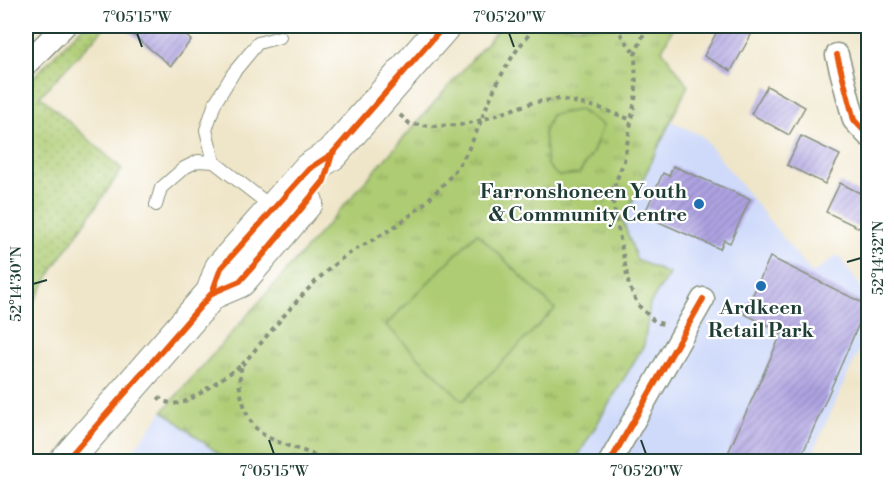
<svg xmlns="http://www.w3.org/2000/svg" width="894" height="487" viewBox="0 0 894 487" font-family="'Libre Bodoni',serif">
<defs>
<pattern id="grass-dots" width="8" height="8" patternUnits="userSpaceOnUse" patternTransform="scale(1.5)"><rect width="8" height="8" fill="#aecc73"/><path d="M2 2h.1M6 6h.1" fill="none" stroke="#8da75f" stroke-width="1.8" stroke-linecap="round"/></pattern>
<pattern id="park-tufts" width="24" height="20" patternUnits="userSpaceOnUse" patternTransform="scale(1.5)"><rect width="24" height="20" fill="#aecc73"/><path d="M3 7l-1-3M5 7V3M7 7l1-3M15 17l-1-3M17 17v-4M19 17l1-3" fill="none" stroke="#8da75f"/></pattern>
<pattern id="building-hatch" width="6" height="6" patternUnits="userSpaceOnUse" patternTransform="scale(1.5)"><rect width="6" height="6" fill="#afa3e2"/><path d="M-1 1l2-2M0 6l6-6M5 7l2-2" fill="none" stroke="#8e86b8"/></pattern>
</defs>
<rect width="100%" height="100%" fill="#fff"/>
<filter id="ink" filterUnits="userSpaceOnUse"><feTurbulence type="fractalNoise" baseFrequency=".0167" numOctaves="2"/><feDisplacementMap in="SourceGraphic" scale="12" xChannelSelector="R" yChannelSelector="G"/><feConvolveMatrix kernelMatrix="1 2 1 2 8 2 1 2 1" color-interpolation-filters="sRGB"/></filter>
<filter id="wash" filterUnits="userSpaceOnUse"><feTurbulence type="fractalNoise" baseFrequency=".008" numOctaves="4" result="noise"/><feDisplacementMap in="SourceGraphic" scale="24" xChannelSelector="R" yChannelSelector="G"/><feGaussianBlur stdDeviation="1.35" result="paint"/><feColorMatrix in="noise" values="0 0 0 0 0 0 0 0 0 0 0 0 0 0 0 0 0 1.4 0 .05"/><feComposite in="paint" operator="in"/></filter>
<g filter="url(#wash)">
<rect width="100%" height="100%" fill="#efe5c8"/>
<!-- built -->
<path fill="#cfdafa" d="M671,121L702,136L812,274L838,255L868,297V330L809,461L575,462L644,345L650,304L669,274L637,260L623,221Z
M163,411L228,461H125Z"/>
<!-- grass -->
<path fill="url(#grass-dots)" stroke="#668454" stroke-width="1.5" d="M83,26H106L40,96L122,169L55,266L26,315V85Z"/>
<!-- park -->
<path fill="url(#park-tufts)" stroke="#668454" stroke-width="1.5" d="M501,26H674L662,50L688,85L623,221L637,260L669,274L650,304L644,345L575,461H228L163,411L408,133Z"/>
<!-- pitch -->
<path fill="#aecc73" stroke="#668454" stroke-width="1.5" d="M579,110L603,125L593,152L579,174L558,176L547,165L544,133L551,115Z
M477,233L555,309L463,401L386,325Z"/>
<g id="blocks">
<!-- building -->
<path fill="url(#building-hatch)" d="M122,26H192L184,34L191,40L171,66Z
M720,26H756L731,71L704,56Z
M767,86L805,107L789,135L751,114Z
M801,136L840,155L825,184L787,165Z
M673,166L750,199L730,243L724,240L720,249L652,219L655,211L647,208L663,173L669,176Z
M840,183L868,197V232L826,212Z
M770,257L867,305L799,462H724L782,332L744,314Z"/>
</g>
</g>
<g filter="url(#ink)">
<use href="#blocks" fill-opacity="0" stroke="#87917e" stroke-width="1.5"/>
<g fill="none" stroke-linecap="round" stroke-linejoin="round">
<!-- lane casing -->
<g stroke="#87917e" stroke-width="14">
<path id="lane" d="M214,162L206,130L215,103L234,72L258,43L280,37
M156,205L161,188L184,168L198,161L214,162L273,208"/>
</g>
<!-- street casing -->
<g stroke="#87917e" stroke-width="25">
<path id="street" d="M837,55L854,120L868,135
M26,64L64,26
M610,462L703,299"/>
</g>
<!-- secondary casing -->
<g stroke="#87917e" stroke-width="34">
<path id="secondary" d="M212,293L240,281L307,202
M65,462L212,293L221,268L236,251L309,169L332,154L444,26"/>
</g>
<!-- path -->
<path stroke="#87917e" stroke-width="4" stroke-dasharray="4.5 4.5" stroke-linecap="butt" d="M615,26L635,54
M647,26L635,55L636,94L624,161L615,184L613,202L629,286L638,305L655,322L663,324
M400,115L410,124L431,126L460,125L482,120L534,102L560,99L600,108L632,120
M242,365C272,331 300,293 335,264C354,248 377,239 397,225C416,212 433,196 448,179C471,154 478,125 492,94C503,70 518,45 537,26
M158,397L163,401L173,404L184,402L199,394L242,365C238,381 239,389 244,405C247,417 254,429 264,435C284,447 308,450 329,462"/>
<!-- lane -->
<use href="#lane" stroke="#fff" stroke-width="12"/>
<!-- street -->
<use href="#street" stroke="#fff" stroke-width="22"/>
<!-- secondary -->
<use href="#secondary" stroke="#fff" stroke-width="32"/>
<!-- cycleway casing -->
<g stroke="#fff" stroke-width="10">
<path id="cycleway" d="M837,55L854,120L868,135
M212,293L240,281L263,255L324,181L332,154
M65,462L212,293L221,268L236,251L309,169L332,154L444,26
M610,462L703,299"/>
</g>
<!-- cycleway -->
<use href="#cycleway" stroke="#e8590c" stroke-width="6"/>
</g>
</g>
<!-- ticks -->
<path fill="none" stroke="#1f3d34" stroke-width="2" d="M137,33L142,47M509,33L514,47M847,262L861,258M33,284L47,280M269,440L274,454M641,440L646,454"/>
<!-- markers -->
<g fill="#1f6fb2" stroke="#fff" stroke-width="2">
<circle cx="699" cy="204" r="6"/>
<circle cx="761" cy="286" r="6"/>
</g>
<g text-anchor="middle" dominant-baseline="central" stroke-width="4.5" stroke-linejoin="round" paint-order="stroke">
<!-- poi labels -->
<g font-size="20" font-weight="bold" fill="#1f3d34" stroke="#fff" text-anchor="end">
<text x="687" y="192">Farronshoneen Youth<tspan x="687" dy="23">&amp; Community Centre</tspan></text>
<text x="761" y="308" text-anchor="middle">Ardkeen<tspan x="761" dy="23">Retail Park</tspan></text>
</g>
</g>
<!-- margin -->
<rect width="894" height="487" fill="none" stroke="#fff" stroke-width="66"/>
<rect x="33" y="33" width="828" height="421" fill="none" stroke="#1f3d34" stroke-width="2"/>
<g font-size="15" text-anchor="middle" fill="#1f3d34">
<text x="137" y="22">7°05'15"W</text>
<text x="509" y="22">7°05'20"W</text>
<text transform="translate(878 258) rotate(-90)" y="5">52°14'32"N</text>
<text transform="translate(16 284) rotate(-90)" y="5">52°14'30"N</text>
<text x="274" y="476">7°05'15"W</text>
<text x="646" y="476">7°05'20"W</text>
</g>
</svg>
